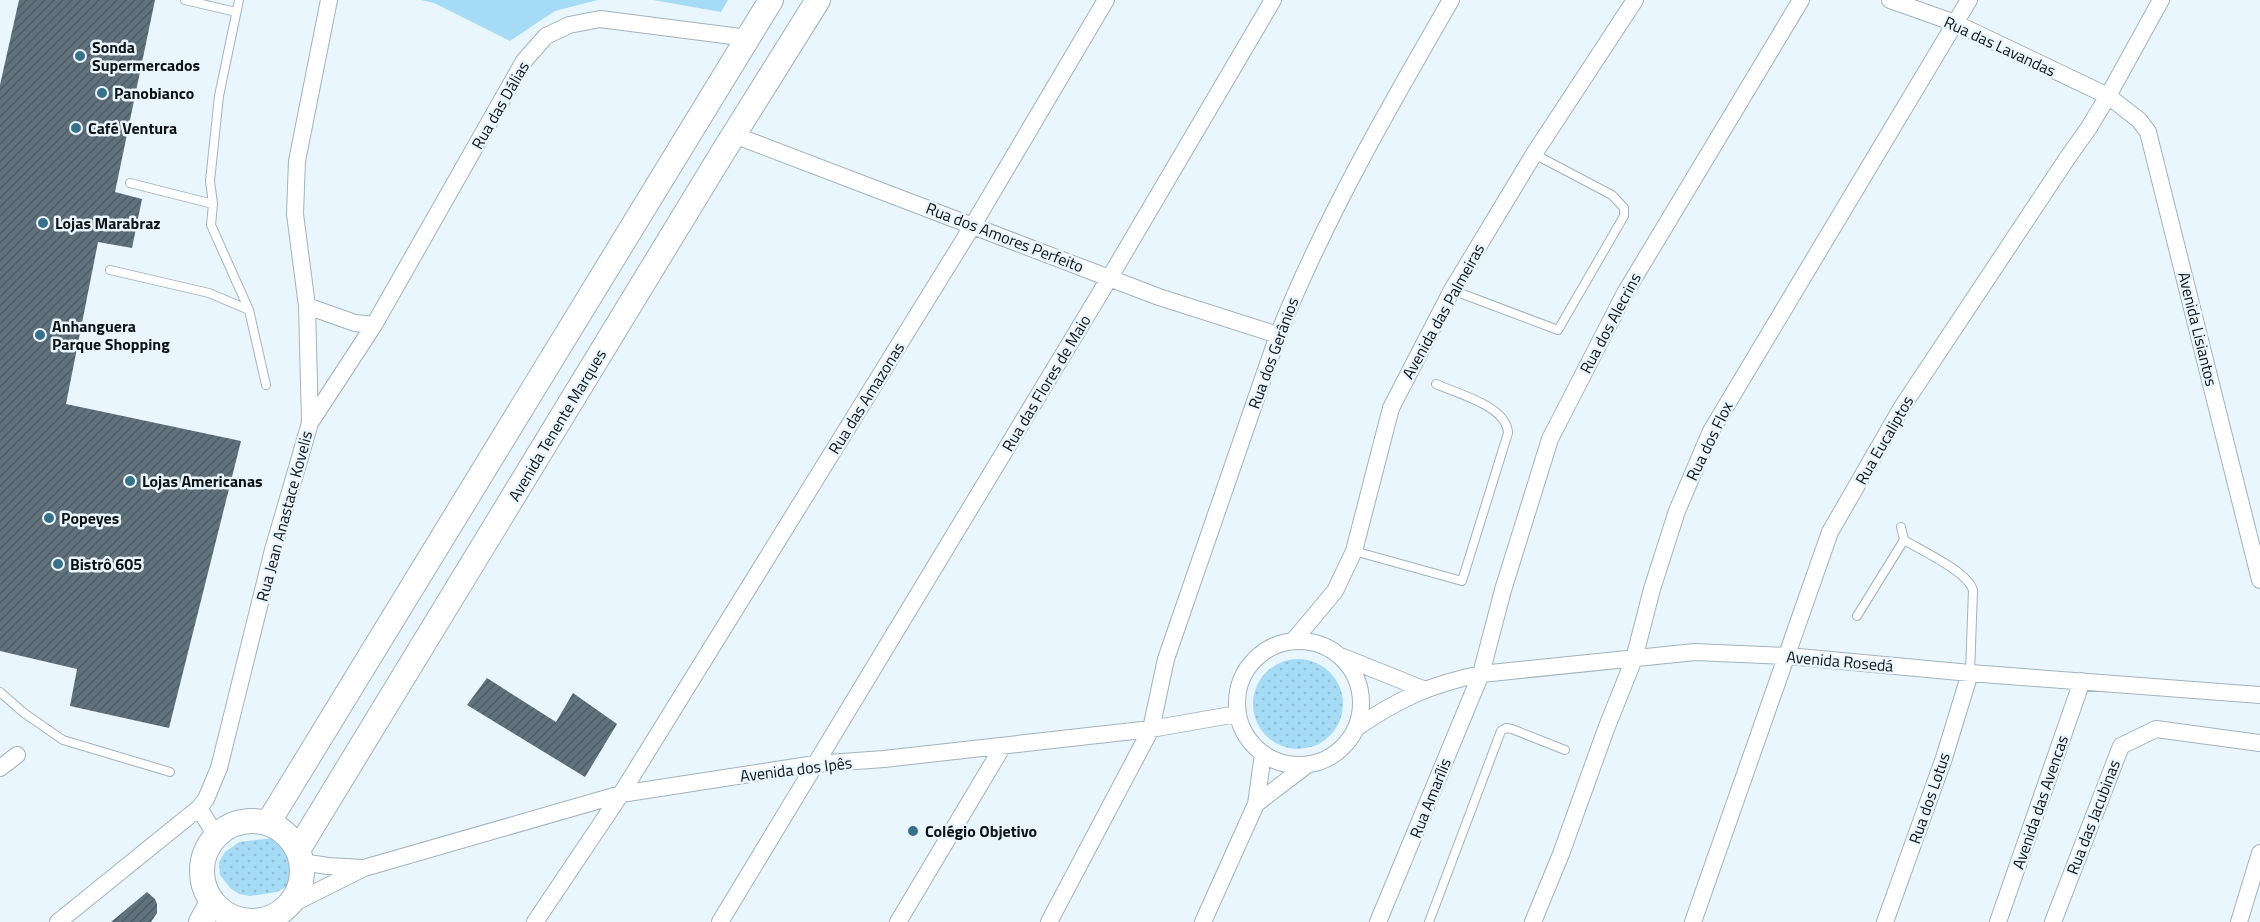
<svg xmlns="http://www.w3.org/2000/svg" width="2260" height="922" viewBox="0 0 2260 922" font-family="'Titillium Web',sans-serif">
<defs>
<pattern id="grass-dots" width="8" height="8" patternUnits="userSpaceOnUse" patternTransform="scale(1.5)"><rect width="8" height="8" fill="#a6dbf6"/><path d="M2 2h.1M6 6h.1" fill="none" stroke="#8ebbd2" stroke-width="1.8" stroke-linecap="round"/></pattern>
<pattern id="building-hatch" width="6" height="6" patternUnits="userSpaceOnUse" patternTransform="scale(1.5)"><rect width="6" height="6" fill="#61727c"/><path d="M-1 1l2-2M0 6l6-6M5 7l2-2" fill="none" stroke="#4e5c65"/></pattern>
</defs>
<rect width="100%" height="100%" fill="#eaf6fd"/>
<!-- grass -->
<path fill="url(#grass-dots)" d="M1253 704a45 45 0 1 1 90 0a45 45 0 1 1-90 0Z
M273,838L289,852L294,867V877L288,886L277,892L250,896L239,894L230,888L220,875L219,862L225,852L239,842Z"/>
<!-- green -->
<path fill="#a6dbf6" d="M421,0H598L555,11L510,41L434,3Z
M653,0H728L721,12Z"/>
<!-- building -->
<path fill="url(#building-hatch)" d="M19,0H155L115,192L142,199L132,248L98,242L66,404L241,441L169,728L70,706L77,669L0,651V85Z
M487,678L556,722L573,693L617,724L585,777L467,705Z
M147,892L155,899L157,904V913L151,922H111Z"/>
<g fill="none" stroke-linecap="round" stroke-linejoin="round">
<!-- service casing -->
<g stroke="#a0b3be" stroke-width="10">
<path id="service" d="M185,0L236,12
M239,0L219,96L210,181L213,204L211,225L249,310L266,385
M130,183L213,204
M110,270L209,293L249,310
M1452,290L1558,330L1624,216V208L1612,195L1534,154
M1901,527L1904,540C1922,551 1967,571 1973,590L1970,673
M1354,551L1462,581L1508,433C1507,406 1458,394 1436,384
M1857,616L1904,540
M0,692L24,713L63,740L170,772
M1429,922L1501,731L1506,728L1512,729L1565,750"/>
</g>
<!-- minor casing -->
<g stroke="#a0b3be" stroke-width="18">
<path id="minor" d="M1890,0L1955,23L2108,96L2139,120L2148,132L2260,580
M734,135L1159,297L1278,335
M307,306L355,323L374,325
M310,423L374,325L524,61L546,36L569,25L600,19L748,38
M1294,640L1335,591L1354,551L1391,408L1452,290L1534,154L1635,0
M1237 703a62 62 0 1 1 124 0a62 62 0 1 1-124 0Z
M1343,657L1423,689
M1355,729C1396,700 1431,684 1481,674L1695,652L1788,656L1970,673L2260,695
M0,768L17,755
M1256,804L1307,765
M199,808L216,836
M302,862L328,866L363,868
M288,906L364,868L621,794L815,764L884,759L1151,729L1237,714
M58,922L199,808L206,799L219,768L273,550L310,423L307,306L295,214L297,161L329,0
M535,922L621,794L973,225L1106,0
M720,922L1110,277L1273,0
M898,922L1003,746
M1049,922L1151,729L1166,659L1278,335C1325,218 1388,109 1451,0
M1203,922L1256,804L1263,754
M1378,922L1481,674L1503,590L1550,439L1625,293L1801,0
M1533,922L1561,854L1606,729L1634,659L1652,589L1677,511L1711,431L1969,0
M1693,922L1830,532L1902,407L2068,157L2088,129L2108,96L2161,0
M1885,922L1944,758L1970,673
M1998,922L2082,681
M2053,922L2121,746L2156,729L2260,743
M2239,922L2260,853"/>
</g>
<!-- secondary casing -->
<g stroke="#a0b3be" stroke-width="26">
<path id="secondary" d="M202 871a50 50 0 1 1 100 0a50 50 0 1 1-100 0Z
M268,823L771,0
M298,850L723,152L818,0
M201,922L212,902"/>
</g>
<!-- service -->
<use href="#service" stroke="#fff" stroke-width="8"/>
<!-- minor -->
<use href="#minor" stroke="#fff" stroke-width="16"/>
<!-- secondary -->
<use href="#secondary" stroke="#fff" stroke-width="24"/>
</g>
<!-- markers -->
<g fill="#38708a" stroke="#eaf6fd" stroke-width="2">
<circle cx="80" cy="56" r="6"/>
<circle cx="102" cy="93" r="6"/>
<circle cx="76" cy="128" r="6"/>
<circle cx="43" cy="223" r="6"/>
<circle cx="40" cy="335" r="6"/>
<circle cx="130" cy="481" r="6"/>
<circle cx="49" cy="518" r="6"/>
<circle cx="58" cy="564" r="6"/>
<circle cx="913" cy="831" r="6"/>
</g>
<g text-anchor="middle" dominant-baseline="central" stroke-width="5" stroke-linejoin="round" paint-order="stroke">
<!-- street labels -->
<g font-size="16" fill="#0c1316" stroke="#eaf6fd">
<text transform="translate(2000 46) rotate(25)">Rua das Lavandas</text>
<text transform="translate(500 105) rotate(-60)">Rua das Dálias</text>
<text transform="translate(1005 237) rotate(21)">Rua dos Amores Perfeito</text>
<text transform="translate(1443 311) rotate(-61)">Avenida das Palmeiras</text>
<text transform="translate(1610 323) rotate(-62)">Rua dos Alecrins</text>
<text transform="translate(2198 329) rotate(76)">Avenida Lisiantos</text>
<text transform="translate(1273 353) rotate(-70)">Rua dos Gerânios</text>
<text transform="translate(1046 383) rotate(-59)">Rua das Flores de Maio</text>
<text transform="translate(866 398) rotate(-58)">Rua das Amazonas</text>
<text transform="translate(557 425) rotate(-59)">Avenida Tenente Marques</text>
<text transform="translate(1884 440) rotate(-60)">Rua Eucaliptos</text>
<text transform="translate(1709 441) rotate(-64)">Rua dos Flox</text>
<text transform="translate(284 516) rotate(-75)">Rua Jean Anastace Kovelis</text>
<text transform="translate(1840 661) rotate(5)">Avenida Rosedá</text>
<text transform="translate(796 769) rotate(-7)">Avenida dos Ipês</text>
<text transform="translate(1430 798) rotate(-68)">Rua Amarílis</text>
<text transform="translate(1929 798) rotate(-71)">Rua dos Lotus</text>
<text transform="translate(2040 802) rotate(-71)">Avenida das Avencas</text>
<text transform="translate(2093 817) rotate(-69)">Rua das Jacubinas</text>
</g>
<!-- poi labels -->
<g font-size="16" font-weight="bold" fill="#0c1316" stroke="#eaf6fd" text-anchor="start">
<text x="92" y="47">Sonda<tspan x="92" dy="18">Supermercados</tspan></text>
<text x="114" y="93">Panobianco</text>
<text x="88" y="128">Café Ventura</text>
<text x="55" y="223">Lojas Marabraz</text>
<text x="52" y="326">Anhanguera<tspan x="52" dy="18">Parque Shopping</tspan></text>
<text x="142" y="481">Lojas Americanas</text>
<text x="61" y="518">Popeyes</text>
<text x="70" y="564">Bistrô 605</text>
<text x="925" y="831">Colégio Objetivo</text>
</g>
</g>
</svg>
